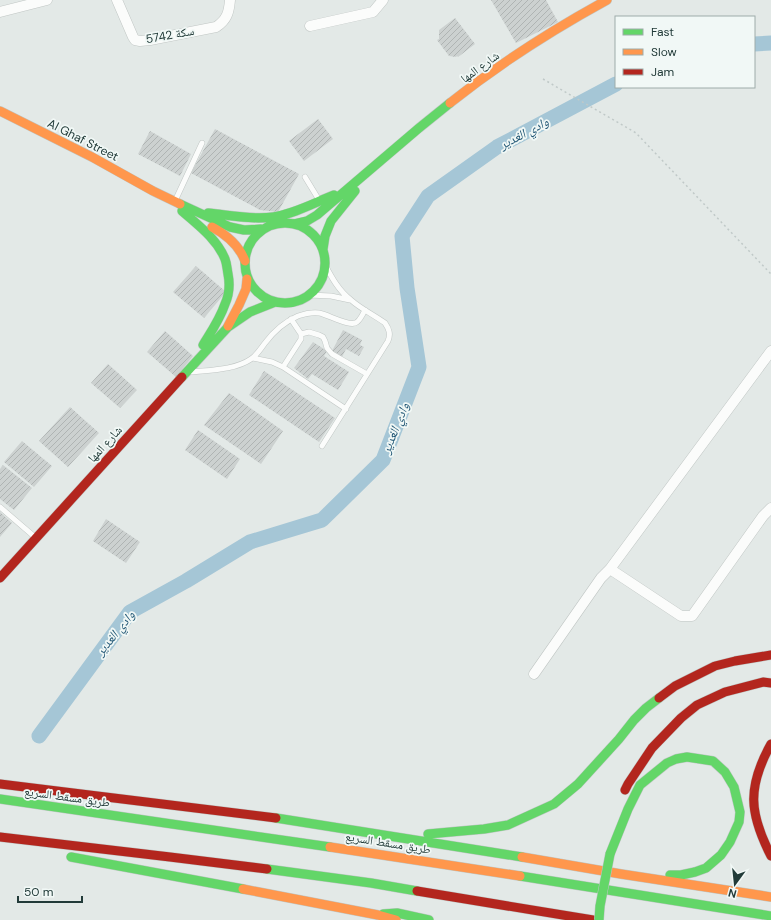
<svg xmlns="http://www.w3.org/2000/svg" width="771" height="920" viewBox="0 0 771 920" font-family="'DM Sans','Noto Naskh Arabic',sans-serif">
<defs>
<pattern id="building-hatch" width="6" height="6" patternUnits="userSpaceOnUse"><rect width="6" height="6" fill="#ccd1d0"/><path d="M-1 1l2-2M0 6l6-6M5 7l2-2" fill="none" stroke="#afb4b3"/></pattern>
</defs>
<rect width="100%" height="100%" fill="#e3e9e7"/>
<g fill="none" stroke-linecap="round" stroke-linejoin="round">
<!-- river -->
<path stroke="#a5c6d6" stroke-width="15" d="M754,44L771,43
M39,736L130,612L186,581L250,542L322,520L383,460L419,367L407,288L402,236L428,196L497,147L616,84"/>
</g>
<!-- building -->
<path fill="url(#building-hatch)" d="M491,0H546L558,22L516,43Z
M455,18L475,44L458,57L457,56L456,57L449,56L437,40L439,39V30Z
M318,119L333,139L304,161L289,141Z
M215,129L299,174L278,212L260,210L191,173Z
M150,131L191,154L180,176L138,154Z
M196,266L226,292L204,318L173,292Z
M343,330L362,340L360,345L364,347L359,356L346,349L342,357L332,351Z
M165,331L193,356L176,377L147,352Z
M313,342L327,351L324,356L349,372L338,390L312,374L308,379L294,368Z
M108,364L137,390L120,408L91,383Z
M264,371L335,418L319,442L249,395Z
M229,393L283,431L261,464L204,425Z
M70,407L99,433L68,467L39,441Z
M198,430L240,459L227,479L185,450Z
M22,441L52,466L34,487L4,462Z
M3,465L32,488L14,510L0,499V469Z
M0,512L12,523L0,537Z
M106,519L140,542L126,563L93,541Z"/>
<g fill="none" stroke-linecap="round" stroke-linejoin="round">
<!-- lane casing -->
<g stroke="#c0c6c4" stroke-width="6">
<path id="lane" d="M305,177L319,200
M175,201L202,143
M309,295L331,296L350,300
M301,334L309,332L319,335L323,337L325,341L327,348L332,354L367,374
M253,358L272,362L283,367L346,409
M283,367L301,339V334L291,319
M192,372C210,370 235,370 251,359C257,355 261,348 265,343C274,331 284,322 298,316C304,314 312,312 319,313C327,314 351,328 357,322C360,320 363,314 365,310
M322,446L388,341C391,334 389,329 385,323C374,315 361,309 351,300C339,291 332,278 325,265
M0,507L36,538"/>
</g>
<!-- street casing -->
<g stroke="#c0c6c4" stroke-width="11">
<path id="street" d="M117,0L133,37L135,40L140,41L150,40L216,27C227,20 229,12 230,0
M0,12L47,0
M310,26L373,12L383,0
M610,569L771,351
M534,674L601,578L610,569L681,616H692L763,516L771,508"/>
</g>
<!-- fast casing -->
<g stroke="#bfc6c4" stroke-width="10">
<path id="fast" d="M180,204L230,227L244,230L261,229
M182,211C198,225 217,239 225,259C227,264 227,269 228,274C230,284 229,295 225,304C220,319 211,332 203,345
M208,213C229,215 251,220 273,217C294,214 314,203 334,195
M245 263a40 40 0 1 1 80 0a40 40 0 1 1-80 0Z
M294,224L307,221L317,215L419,128L450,103
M323,249L325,236L331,221L355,191
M182,377L228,327L250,312L275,302
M0,799L330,847
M276,818L522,857
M428,834L484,829L508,825L554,804L578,784L619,739L634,720L646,708L659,698
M610,854L628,809L640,785L667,763L676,759L687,757L713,761L725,772L734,787L740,812L739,822L730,842L721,855L706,868L695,872L681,875H670
M71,857L243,889
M267,869L371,883L417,891
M520,876L771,916
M383,914L397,913L429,920"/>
</g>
<!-- slow casing -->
<g stroke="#bfc6c4" stroke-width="10">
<path id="slow" d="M450,103C499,64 552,30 607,0
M0,111L92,157L153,191L180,204
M212,227C227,235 239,245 245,261
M228,326L239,305L246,289L247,279
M330,847L520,876
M522,857L621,874L771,897
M243,889L378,915L396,920"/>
</g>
<!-- jam casing -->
<g stroke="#bfc6c4" stroke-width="10">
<path id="jam" d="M0,578L182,377
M659,698L675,686L715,666L735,661L771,655
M771,744C747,787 749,813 771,856
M0,784L276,818
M625,790L628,784L652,748L681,718L697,705L725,692L763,682L771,683
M0,837L170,857L267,869
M417,891L593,920"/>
</g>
<!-- path -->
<path stroke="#c0c9c8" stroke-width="1.5" stroke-dasharray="2 3" stroke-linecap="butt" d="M543,79L636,133L771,274"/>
<!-- lane -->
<use href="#lane" stroke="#fbfcfb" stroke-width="5"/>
<!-- street -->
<use href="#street" stroke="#fbfcfb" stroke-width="10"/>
<!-- fast -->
<use href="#fast" stroke="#63d668" stroke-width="9"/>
<!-- slow -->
<use href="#slow" stroke="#ff974d" stroke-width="9"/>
<!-- jam -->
<use href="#jam" stroke="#b3261e" stroke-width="9"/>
<!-- fast-bridge casing -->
<g stroke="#bcc5c3" stroke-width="10" stroke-linecap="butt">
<path id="fast-bridge" d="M599,920L600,906L610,854"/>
</g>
<!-- fast-bridge -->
<use href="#fast-bridge" stroke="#63d668" stroke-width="9"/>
</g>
<g text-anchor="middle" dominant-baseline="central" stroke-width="3.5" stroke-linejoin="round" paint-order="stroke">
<!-- street labels -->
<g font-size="12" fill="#223b39" stroke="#f1f8f6">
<text transform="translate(170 35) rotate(-10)">سكة 5742</text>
<text transform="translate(480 67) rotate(-36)">شارع المها</text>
<text transform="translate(83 140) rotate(27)">Al Ghaf Street</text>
<text transform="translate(105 444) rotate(-48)">شارع المها</text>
<text transform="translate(67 797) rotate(8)">طريق مسقط السريع</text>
<text transform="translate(388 843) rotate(9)">طريق مسقط السريع</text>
</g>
<!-- water labels -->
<g font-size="13" font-style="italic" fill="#1f5574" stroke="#f1f8f6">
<text transform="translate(524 133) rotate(-28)">وادي الغدير</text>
<text transform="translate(395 428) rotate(-68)">وادي الغدير</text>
<text transform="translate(115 633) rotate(-51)">وادي الغدير</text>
</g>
</g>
<!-- legend -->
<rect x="615" y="16" width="140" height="72" fill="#f1f8f6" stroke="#9eacaa"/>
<rect x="623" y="29" width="20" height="6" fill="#63d668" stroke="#9eacaa"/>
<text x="651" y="36" font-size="12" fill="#223b39">Fast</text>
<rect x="623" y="49" width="20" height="6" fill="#ff974d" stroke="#9eacaa"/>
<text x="651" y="56" font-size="12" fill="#223b39">Slow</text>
<rect x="623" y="69" width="20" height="6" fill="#b3261e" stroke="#9eacaa"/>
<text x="651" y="76" font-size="12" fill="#223b39">Jam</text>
<!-- north arrow -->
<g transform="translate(735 884) rotate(195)" stroke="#f1f8f6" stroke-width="3" paint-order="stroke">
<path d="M0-3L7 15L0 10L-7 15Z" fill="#223b39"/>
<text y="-6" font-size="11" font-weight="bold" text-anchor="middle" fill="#223b39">N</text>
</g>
<!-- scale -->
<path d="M18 896v6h64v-6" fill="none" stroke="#223b39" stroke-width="2"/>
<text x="24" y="896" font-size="12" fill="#223b39" stroke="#f1f8f6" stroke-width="3" paint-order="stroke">50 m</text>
</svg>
